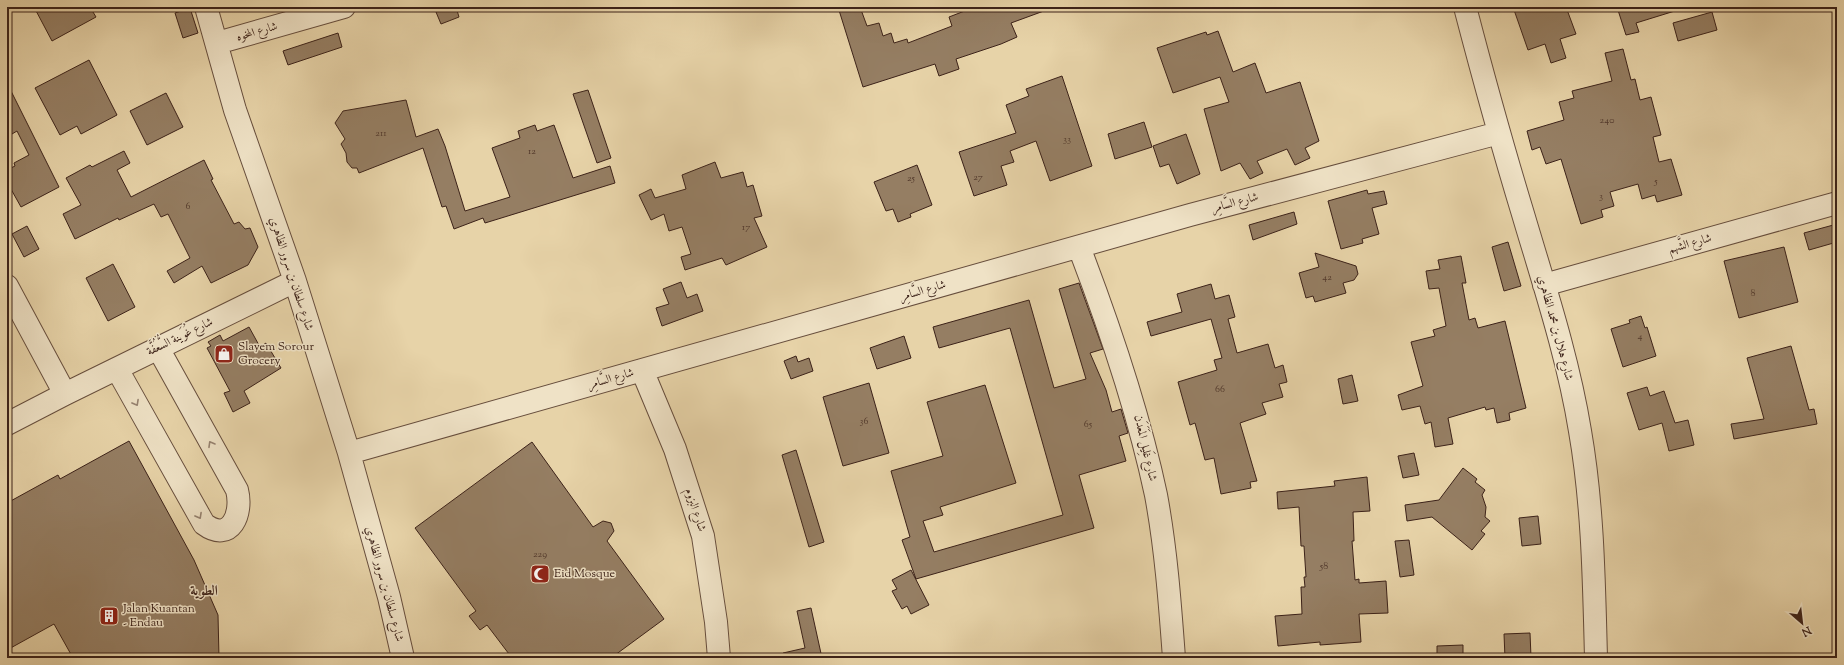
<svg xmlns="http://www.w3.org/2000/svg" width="1844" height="665" viewBox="0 0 1844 665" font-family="'Sorts Mill Goudy',Amiri,serif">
<rect width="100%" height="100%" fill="#e7d3a8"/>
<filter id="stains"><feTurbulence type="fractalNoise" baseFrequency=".005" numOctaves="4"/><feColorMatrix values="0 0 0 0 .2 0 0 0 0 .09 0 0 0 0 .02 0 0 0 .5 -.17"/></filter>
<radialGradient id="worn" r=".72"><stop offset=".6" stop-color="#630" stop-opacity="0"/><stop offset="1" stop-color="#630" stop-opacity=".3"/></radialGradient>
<!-- building -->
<path fill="#957e63" stroke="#3c2219" d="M34,7H90L96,17L52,41Z
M450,7H456L459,17L441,24L436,12Z
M838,7H860L867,26L879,23L883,36L891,33L894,43L907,39L908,43L952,26L949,17L975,7H1051L1052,8L1011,23L1017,37L1001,44L956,59L959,69L939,76L935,64L863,87Z
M1513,7H1566L1576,34L1560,39L1566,58L1551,63L1545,44L1528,50Z
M1617,7H1677L1678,10L1636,23L1639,32L1626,35Z
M190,8L198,33L183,38L175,13Z
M1712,12L1717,30L1678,41L1673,23Z
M1218,31L1233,72L1255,63L1266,93L1300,82L1319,141L1305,148L1310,158L1295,165L1287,149L1257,161L1263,173L1250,179L1240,163L1221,171L1204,109L1229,102L1220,77L1173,93L1157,48L1206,32L1207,35Z
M338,33L342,47L288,65L283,51Z
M1623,49L1631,80L1635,79L1640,100L1651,97L1661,135L1653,137L1659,162L1671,159L1682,195L1657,202L1655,195L1642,199L1638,184L1610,192L1614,206L1601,210L1603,217L1581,224L1561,159L1546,164L1540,147L1532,150L1527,131L1564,120L1559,102L1574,98L1572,91L1612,81L1605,53Z
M89,60L117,115L81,134L77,126L60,135L35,88Z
M1062,76L1092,166L1050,181L1036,141L1010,151L1014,162L1001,166L1007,185L974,196L959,152L1016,133L1006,105L1029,96L1026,89Z
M7,83L59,187L21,207L7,182V170L15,166L14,163L29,155L17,131L7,137Z
M588,90L611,158L597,163L573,94Z
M166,93L183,127L147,145L130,111Z
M406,100L416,137L438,129L445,146L465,211L510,197L492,148L520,138L518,131L535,125L537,131L554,125L573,178L610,166L615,183L485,223L483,218L454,229L446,206L442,207L423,148L359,173L357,168H352L347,162L346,153L341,144L345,139L335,123L343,111Z
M1144,122L1152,147L1115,159L1108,134Z
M1186,134L1200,174L1177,184L1169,164L1160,167L1153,146Z
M124,151L130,163L117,170L131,197L204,160L213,179L211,180L234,224L239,222L245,229L250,228L258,247L248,265L211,283L202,266L174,283L167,271L190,258L168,214L161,217L154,204L119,220L118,218L75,239L63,214L81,205L66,178L90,165L92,167Z
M715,162L721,178L743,172L747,187L753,185L762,216L754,218L767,247L726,265L722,258L685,270L681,257L691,254L682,227L669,231L664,214L651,220L639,195L651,189L655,198L686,189L682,175Z
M917,165L932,205L910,214L911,217L898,222L893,209L886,211L874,182Z
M1367,190L1368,194L1384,191L1387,204L1372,208L1379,234L1362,239L1363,243L1341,249L1328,201Z
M1294,212L1297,224L1253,240L1249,225Z
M1837,224V242L1809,250L1804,233Z
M27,226L39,249L24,257L12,234Z
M1508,242L1521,286L1504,291L1492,247Z
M1784,247L1798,302L1739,318L1724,261Z
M1315,253L1356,266L1358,274L1354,280L1343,283L1346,293L1315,302L1313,296L1306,298L1299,273L1319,267Z
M1461,256L1466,283H1462L1469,320L1475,318L1478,328L1505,321L1526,408L1509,413L1510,420L1497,423L1494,408L1486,410L1485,407L1448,418L1453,444L1435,447L1431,422L1425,424L1420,406L1402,410L1398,395L1423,386L1411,342L1435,336L1433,330L1446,326L1439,288L1429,289L1426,271L1440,269L1438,260Z
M113,264L135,307L108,321L86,278Z
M681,282L687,298L697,294L703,311L662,326L656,308L669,304L663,289Z
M1079,283L1103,349L1090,353L1106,390L1112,412L1121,409L1128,433L1119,436L1126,461L1079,475L1094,528L916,579L902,540L910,537L891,471L943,456L927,402L985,385L1016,483L940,507L943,515L923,521L934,552L1063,515L1010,328L939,348L933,327L1029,300L1054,388L1086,379L1059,289Z
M1211,284L1215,299L1229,295L1235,317L1228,319L1237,353L1268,344L1275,368L1283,365L1287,382L1279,384L1283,397L1262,403L1266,414L1240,423L1257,481L1250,482L1251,488L1221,494L1214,458L1205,460L1195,423L1190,425L1178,382L1217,370L1214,360L1222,358L1211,319L1151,336L1147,322L1182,312L1177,294Z
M1641,316L1645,328L1647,327L1656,356L1623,367L1611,329L1630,323L1629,320Z
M249,327L260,347L266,343L281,368L244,391L250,403L233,412L224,393L230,391L207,348L211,346L208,342L220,335L223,341Z
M904,336L911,358L877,369L870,348Z
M1791,346L1809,410L1814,409L1817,424L1734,439L1731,424L1764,419L1747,358Z
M796,356L798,362L809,358L813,371L791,379L784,361Z
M1352,375L1358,401L1343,404L1338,379Z
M869,383L889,453L843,466L823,397Z
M1647,387L1650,396L1664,391L1675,423L1688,420L1694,445L1669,451L1662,423L1639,430L1627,393Z
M129,441L194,560L218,615L219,658H73L54,624L7,650V503L58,475L60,479Z
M532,442L593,527L603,521L611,523L614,531L607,541L664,619L611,658H512L487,625L480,630L469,616L476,611L415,528Z
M796,450L824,542L809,547L782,455Z
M1414,453L1419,475L1403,478L1398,456Z
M1463,468L1477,479L1475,482L1485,490L1482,495L1486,507L1485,517L1490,521L1481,531L1485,534L1472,550L1432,517L1407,521L1405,505L1439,500Z
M1367,477L1370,511L1353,512L1354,541H1352L1355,580L1359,579V583L1386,581L1388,613L1359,614L1361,642L1320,645V642L1278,646L1275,616L1302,614L1301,587H1305L1304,577H1306L1304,546H1301L1299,507L1278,509L1277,492L1335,486L1334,481Z
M1538,516L1541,544L1522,546L1519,518Z
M1409,540L1414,575L1400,577L1395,541Z
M911,570L929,605L911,614L907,606L902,609L892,591L897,589L892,580Z
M811,608L822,658H784L783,653L805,648L797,611Z
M1530,633L1531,657L1505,658L1504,634Z
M1463,645V658H1437V646Z"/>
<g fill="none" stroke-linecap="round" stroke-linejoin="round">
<!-- minor casing -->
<g stroke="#674e3d" stroke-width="24">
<path id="minor" d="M206,7L235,110L295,281L349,453L389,597L403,658
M1465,7C1483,76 1502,145 1523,214C1544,285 1568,357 1580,431C1593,506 1594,582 1596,658
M217,43L344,7
M1079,247C1110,328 1138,410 1156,495C1166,549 1170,604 1174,658
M1544,285L1837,203
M7,286L65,394
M117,369L204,524C231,544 243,513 237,490L158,348
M642,370L675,449L703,536L716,622L719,658
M7,424L65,394L295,281
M349,453L1190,215L1499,133"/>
</g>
<!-- minor -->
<use href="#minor" stroke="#efe2c6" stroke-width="22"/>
</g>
<!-- one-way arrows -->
<defs><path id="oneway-chevron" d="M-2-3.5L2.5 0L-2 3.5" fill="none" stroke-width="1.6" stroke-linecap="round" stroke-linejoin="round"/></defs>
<g stroke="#968270">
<use href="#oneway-chevron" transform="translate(136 403) rotate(61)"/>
<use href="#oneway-chevron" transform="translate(211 444) rotate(-120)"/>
<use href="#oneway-chevron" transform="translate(199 516) rotate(61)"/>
</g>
<!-- icons -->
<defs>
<g id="shop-square" transform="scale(1)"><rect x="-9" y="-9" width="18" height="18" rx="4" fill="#8f2418" stroke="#efe2c6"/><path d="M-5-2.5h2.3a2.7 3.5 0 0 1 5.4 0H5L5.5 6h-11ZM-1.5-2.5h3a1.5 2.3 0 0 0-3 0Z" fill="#fff"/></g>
<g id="mosque-square" transform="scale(1)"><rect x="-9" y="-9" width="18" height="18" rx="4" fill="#8f2418" stroke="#efe2c6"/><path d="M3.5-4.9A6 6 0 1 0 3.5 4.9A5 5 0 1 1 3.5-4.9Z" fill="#fff"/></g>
<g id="building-square" transform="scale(1)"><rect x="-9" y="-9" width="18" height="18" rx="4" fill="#8f2418" stroke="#efe2c6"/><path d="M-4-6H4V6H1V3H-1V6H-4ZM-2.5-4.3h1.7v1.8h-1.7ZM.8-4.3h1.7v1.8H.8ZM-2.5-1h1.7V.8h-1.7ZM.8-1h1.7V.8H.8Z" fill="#fff"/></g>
</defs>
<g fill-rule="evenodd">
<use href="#shop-square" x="224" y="354"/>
<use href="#mosque-square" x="540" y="574"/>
<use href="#building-square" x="109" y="616"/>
</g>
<g text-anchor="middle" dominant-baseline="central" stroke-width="3" stroke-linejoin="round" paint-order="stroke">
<!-- number labels -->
<g font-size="10" fill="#52392c">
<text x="1607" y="120">240</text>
<text x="381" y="133">211</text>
<text x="1067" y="139">33</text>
<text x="532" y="151">12</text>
<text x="978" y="177">27</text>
<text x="911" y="178">25</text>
<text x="1656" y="181">5</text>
<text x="1601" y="196">3</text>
<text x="188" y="206">6</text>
<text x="746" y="227">17</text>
<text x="1327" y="277">42</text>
<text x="1753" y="293">8</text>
<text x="1640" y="336">4</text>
<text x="1220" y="389">66</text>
<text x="864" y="421">36</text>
<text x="1088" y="424">65</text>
<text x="540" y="554">229</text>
<text x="1324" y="566">58</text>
</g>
<!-- street labels -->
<g font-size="12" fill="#3c2219" stroke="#efe2c6">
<text transform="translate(257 32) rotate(-16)">شارع المخوه</text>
<text transform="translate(1235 203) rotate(-15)">شارع السَّامِر</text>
<text transform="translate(1690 244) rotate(-16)">شارع الشَّهم</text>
<text transform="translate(291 274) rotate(72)">شارع سلطان بن سرور الظاهري</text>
<text transform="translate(923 291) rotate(-16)">شارع السَّامِر</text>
<text transform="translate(1555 328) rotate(75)">شارع هلال بن محمد الظاهري</text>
<text transform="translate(180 337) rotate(-26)">شارع غُوَينة السُّعُفَّة</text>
<text transform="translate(611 379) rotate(-16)">شارع السَّامِر</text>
<text transform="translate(1145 448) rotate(77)">شارع غَلِيل المَعَدَن</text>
<text transform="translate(695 510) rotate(72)">شارع البزوم</text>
<text transform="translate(384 584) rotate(75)">شارع سلطان بن سرور الظاهري</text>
</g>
<!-- poi labels -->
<g font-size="12" fill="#3c2219" stroke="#efe2c6" text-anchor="start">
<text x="238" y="347">Slayem Sorour<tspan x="238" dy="14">Grocery</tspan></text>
<text x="554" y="574">Eid Mosque</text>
<text x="123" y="609">Jalan Kuantan<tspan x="123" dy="14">- Endau</tspan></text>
</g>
<!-- quarter labels -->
<g font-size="14" font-weight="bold" fill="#3c2219" stroke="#efe2c6">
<text x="204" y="592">الطوية</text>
</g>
</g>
<!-- margin -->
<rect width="1844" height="665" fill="none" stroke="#e7d3a8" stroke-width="24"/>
<rect x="8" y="8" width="1828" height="649" fill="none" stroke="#3c2219" stroke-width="2"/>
<rect x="12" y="12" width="1820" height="641" fill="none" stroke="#3c2219"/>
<!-- north arrow -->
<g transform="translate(1802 623) rotate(152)" stroke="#efe2c6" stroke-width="3" paint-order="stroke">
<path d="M0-3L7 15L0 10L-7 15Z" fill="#3c2219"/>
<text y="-6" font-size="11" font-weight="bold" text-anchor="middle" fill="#3c2219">N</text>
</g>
<rect width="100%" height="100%" filter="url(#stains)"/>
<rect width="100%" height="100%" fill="url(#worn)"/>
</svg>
